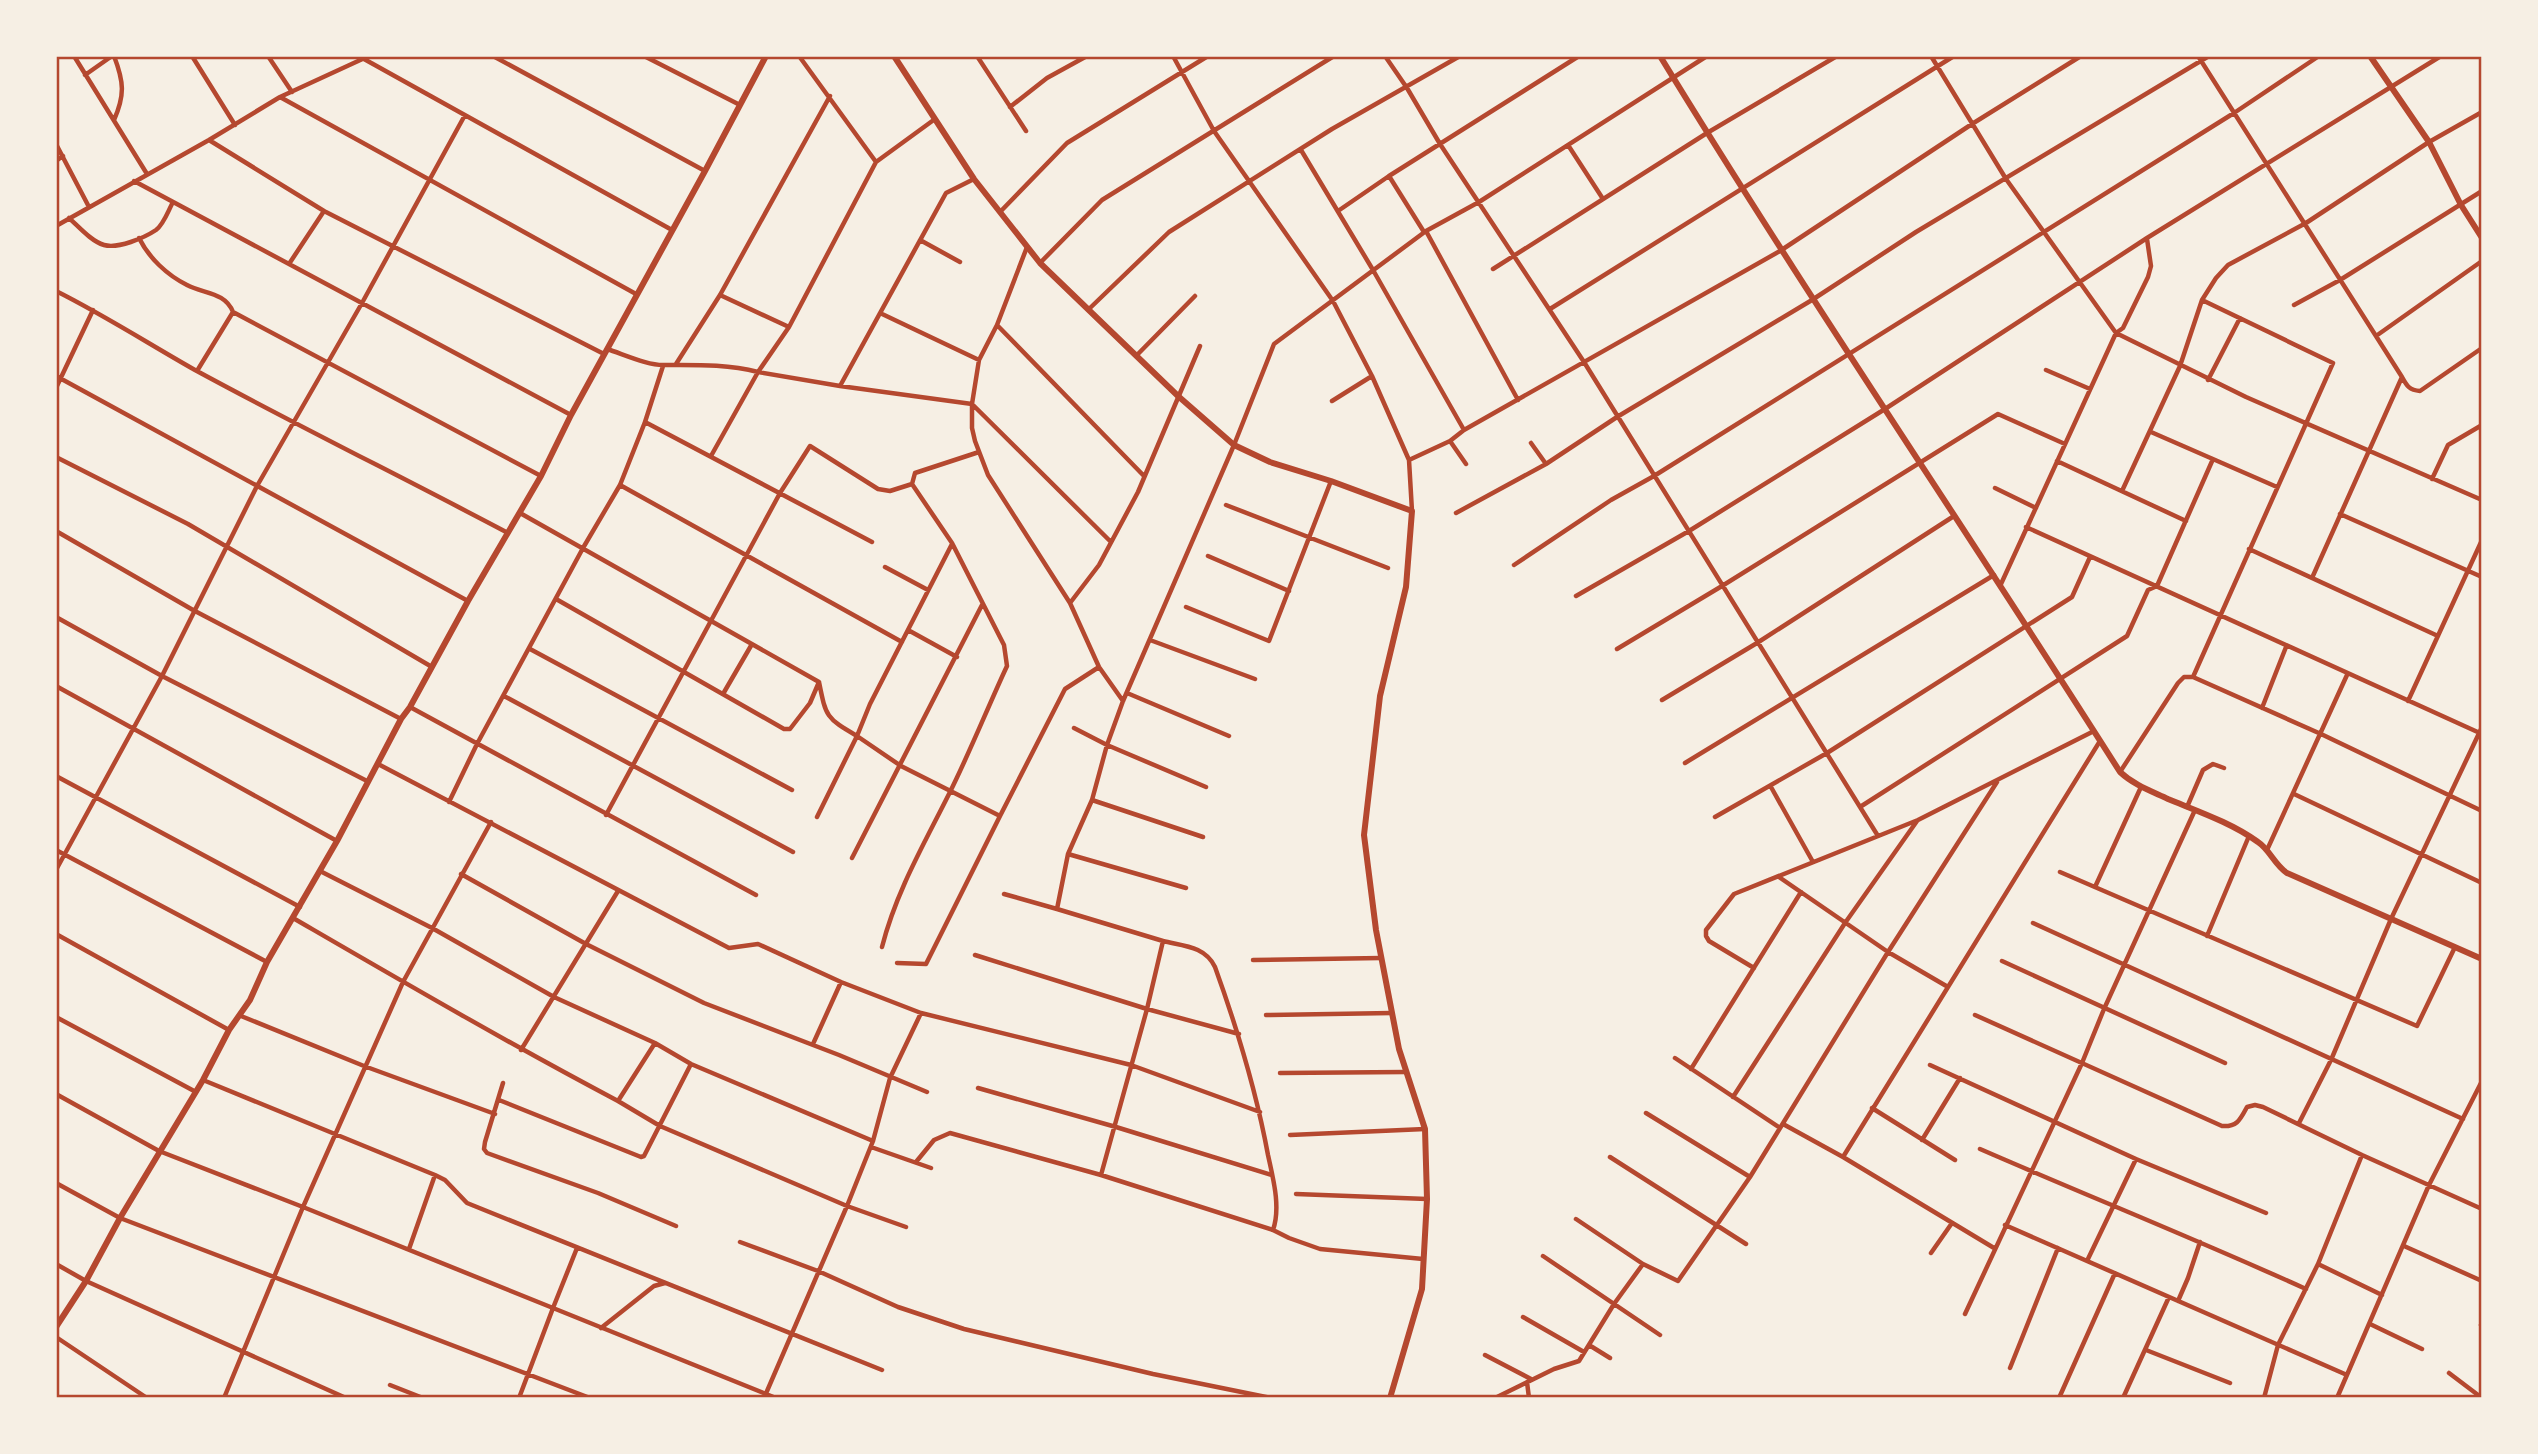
<svg xmlns="http://www.w3.org/2000/svg" width="2538" height="1454" viewBox="0 0 2538 1454" font-family="'PT Sans Narrow',sans-serif">
<rect width="100%" height="100%" fill="#f6efe4"/>
<g fill="none" stroke-linecap="round" stroke-linejoin="round">
<!-- minor -->
<path stroke="#b5482f" stroke-width="4.5" d="M74,56L147,174
M192,56L235,125
M268,56L292,92
M362,56L364,59L672,230
M493,56L705,171
M644,56L740,105
M977,56L1026,131
M1173,56L1214,131L1333,301L1372,376L1409,460
M1385,56L1407,88L1440,144L1584,362L1878,836
M1931,56L2006,179L2116,333L2246,397L2482,500
M2198,56L2402,377
M85,75L112,56
M280,97L636,294
M1010,107L1047,78L1087,56
M114,120C125,95 124,82 114,56
M209,140L324,211L604,354
M56,144L89,207
M1568,145L1603,199
M1301,150L1373,270L1464,430
M56,161L63,156
M876,162L935,119
M1389,176L1579,56
M134,181L571,415
M1001,211L1067,143L1208,56
M1338,211L1389,176L1424,232
M69,218C79,227 91,241 104,245C118,249 144,238 156,230C164,224 168,211 173,202
M56,226L209,140L280,97L369,56
M1426,231L1518,400
M139,238C149,258 167,275 187,285C204,294 225,292 233,312L541,476
M920,240L960,262
M1027,247L997,325L979,360L972,404V428L975,441L988,475L1070,603
M1040,263L1102,200L1334,56
M289,264L324,211
M1493,269L1707,133L1837,56
M56,291C104,315 149,344 195,370C298,426 404,478 508,533
M720,295L789,327
M2202,300L2216,278L2228,265L2306,223L2429,142L2482,112
M2294,305L2340,280L2482,191
M1089,309L1169,232L1332,129L1460,56
M1550,309L1954,56
M880,313L979,360
M997,325L1144,476
M2376,336L2482,261
M607,349C623,354 649,366 665,365C697,365 727,364 758,372L789,327L876,162L799,56
M1137,355L1195,296
M676,364L720,295L830,96
M2046,370L2090,389
M197,371L233,312
M56,376L468,601
M2208,380L2240,318
M840,386L946,193L974,179
M56,388L93,310
M1332,401L1372,376
M645,422L663,366
M2151,432L2277,487
M1450,441L1466,464
M1531,443L1546,464
M711,456L758,372L840,386L972,404L1111,542
M56,457L188,524L432,667
M2057,461L2186,521
M2432,479L2448,445L2482,425
M620,485L902,642
M1995,488L2036,508
M1226,505L1388,568
M1412,511L1409,460L1450,441L1464,430L1780,251L1972,124L2081,56
M520,513L819,682C826,717 826,718 857,736L817,817
M1456,513L1546,464L1617,417L1812,300L1916,232L2209,56
M2340,514L2482,577
M2026,527L2482,734
M56,531L193,610L401,719
M2249,549L2438,636
M1208,556L1289,591
M1514,565L1611,500L1654,476L2234,113L2319,56
M885,567L928,590
M2312,578L2402,377C2407,386 2409,390 2420,391L2482,348
M2001,584L2116,333L2123,328L2148,277L2151,266L2147,239
M1576,596L1689,531L1885,409L2147,238L2441,56
M556,599L784,729H790L810,703L819,682
M1186,607L1269,641L1331,481
M56,617L162,676L367,781
M908,630L957,657
M1150,640L1255,679
M530,649L792,790
M1617,649L1722,586L1998,414L2065,444
M2193,677L2321,734L2482,811
M56,686L337,841
M1127,693L1229,736
M723,694L752,644
M504,696L793,852
M1662,700L1757,643L1954,516
M1123,701L1099,667L1070,603L1099,565L1138,492L1200,346
M2408,701L2482,540
M410,707L756,895
M2262,708L2286,647
M1074,728L1107,745L1206,787
M1685,763L1994,575
M378,764L729,948L758,944L841,982L921,1013L1131,1065L1260,1112
M2120,772L2178,683L2184,677H2193L2333,363L2202,300L2180,366L2122,491
M56,776L300,907
M1771,787L1813,862
M2294,794L2482,883
M1092,800L1203,837
M449,802L477,744L583,548L620,485L645,422L872,542
M1860,807L2127,636L2148,590L2157,586L2213,459
M2187,807L2203,770L2213,764L2224,768
M606,815L780,493L810,446L878,489L890,491L912,484
M1000,816L1065,689L1099,667
M1715,817L1827,753L2072,597L2090,557
M491,822L403,982L303,1207L553,1308L577,1248
M56,850L267,962
M2267,850L2347,675
M1068,854L1186,888
M852,858L982,605
M56,870L162,676L257,486L362,303L465,115
M320,871L432,928L554,997L655,1043L691,1064L873,1141
M2060,872L2417,1026L2455,947
M461,874L586,944L704,1003L839,1055L927,1092
M1779,877L1888,952L1948,987
M2095,887L2141,787
M1004,894L1057,909
M293,918C400,980 508,1043 618,1101L655,1043
M2033,923L2463,1119
M56,934L229,1030
M2207,936L2249,836
M882,947C896,892 924,844 949,794C970,752 987,709 1007,666L1004,645L952,543L912,484L915,473L979,452
M975,955L1147,1009L1239,1034
M1253,960L1381,958
M2002,961L2225,1063
M897,963L926,964L1000,816L901,766L857,736L870,704L952,544
M1754,968L1709,941L1706,936V930L1734,894L1918,820L2094,731
M1266,1015L1392,1013
M1975,1015L2222,1126C2237,1127 2240,1120 2247,1107L2255,1105L2263,1107L2362,1155L2482,1209
M241,1016L364,1066L495,1114
M56,1017L196,1092
M813,1044L841,982
M521,1050L618,891
M1675,1058L1780,1128
M1930,1065L2136,1159L2266,1213
M1691,1069L1801,892
M1280,1073L1406,1072
M203,1080L435,1175L445,1180L467,1203L882,1370
M503,1083L485,1142L484,1149L487,1153L598,1193L676,1226
M978,1088L1116,1127L1272,1175
M56,1094L159,1151L303,1207L224,1398
M1733,1097L1845,923L1917,821
M499,1100L641,1157L644,1156L691,1064
M618,1101L660,1126L847,1206L906,1227
M1872,1108L1955,1160
M1646,1113L1750,1177
M2299,1123L2331,1060L2391,919L2482,727
M1783,1124L1843,1157L1994,1248
M1290,1135L1425,1129
M1922,1140L1960,1078
M871,1147L931,1168
M1980,1149C2088,1196 2198,1240 2306,1289
M1610,1157L1746,1244
M1843,1157L2100,741
M916,1162L934,1140L950,1133L1101,1175L1273,1230C1281,1207 1273,1178 1268,1155C1256,1090 1237,1028 1215,967C1205,946 1183,946 1163,941
M1101,1175L1147,1009L1163,941L1057,909L1068,854L1092,800L1107,745L1123,701L1234,445L1274,344L1426,231L1479,202L1707,56
M56,1183L120,1218L590,1398
M1296,1194L1427,1199
M1576,1219L1643,1264
M2005,1225L2347,1375
M1273,1230L1289,1238L1320,1249L1423,1259
M740,1242L818,1271L898,1307L964,1329L1153,1374L1271,1398
M2404,1246L2482,1281
M409,1249L435,1175
M1931,1253L1952,1223
M1543,1256L1660,1335
M2087,1261L2136,1159
M56,1264L86,1281L346,1398
M2318,1264L2382,1295
M2178,1301L2188,1278L2200,1242
M1965,1314L2082,1063L2104,1009L2195,810
M1523,1317L1584,1352
M2370,1324L2422,1349
M2481,1325L2482,1326
M601,1328L654,1286L665,1283
M56,1337L147,1398
M1589,1345L1610,1358
M2146,1350L2230,1383
M1485,1355L1531,1379
M2010,1368L2058,1248
M2449,1373L2482,1398
M1527,1382L1529,1398
M390,1385L423,1398
M519,1398L553,1308L776,1398
M764,1398L847,1206L873,1141L890,1078L921,1013
M1495,1398L1554,1369L1579,1361L1614,1304L1643,1264L1678,1281L1750,1177L1888,952L1997,782
M2059,1398L2115,1273
M2123,1398L2169,1297
M2264,1398L2278,1345L2318,1264L2362,1155
M2337,1398L2429,1185L2482,1081"/>
<!-- tertiary -->
<path stroke="#b5482f" stroke-width="6" d="M894,56L974,179L1040,263L1178,396L1234,445L1270,462L1331,481L1412,511L1406,587L1380,696L1364,835L1376,930L1399,1049L1425,1129L1427,1199L1422,1289L1390,1398
M1660,56C1808,298 1968,532 2120,772C2134,785 2151,791 2168,799C2197,811 2232,823 2258,842C2270,850 2274,864 2287,873L2482,959
M2370,56L2429,142L2461,205L2482,238
M56,1327L86,1281L120,1218L203,1080L229,1030L250,1000L267,962L337,841L401,719L410,707L468,601L541,476L571,415L705,171L766,56"/>
</g>
<!-- border -->
<rect width="2538" height="1454" fill="none" stroke="#f6efe4" stroke-width="116"/>
<rect x="58" y="58" width="2422" height="1338" fill="none" stroke="#b5482f" stroke-width="2.5"/>
</svg>
